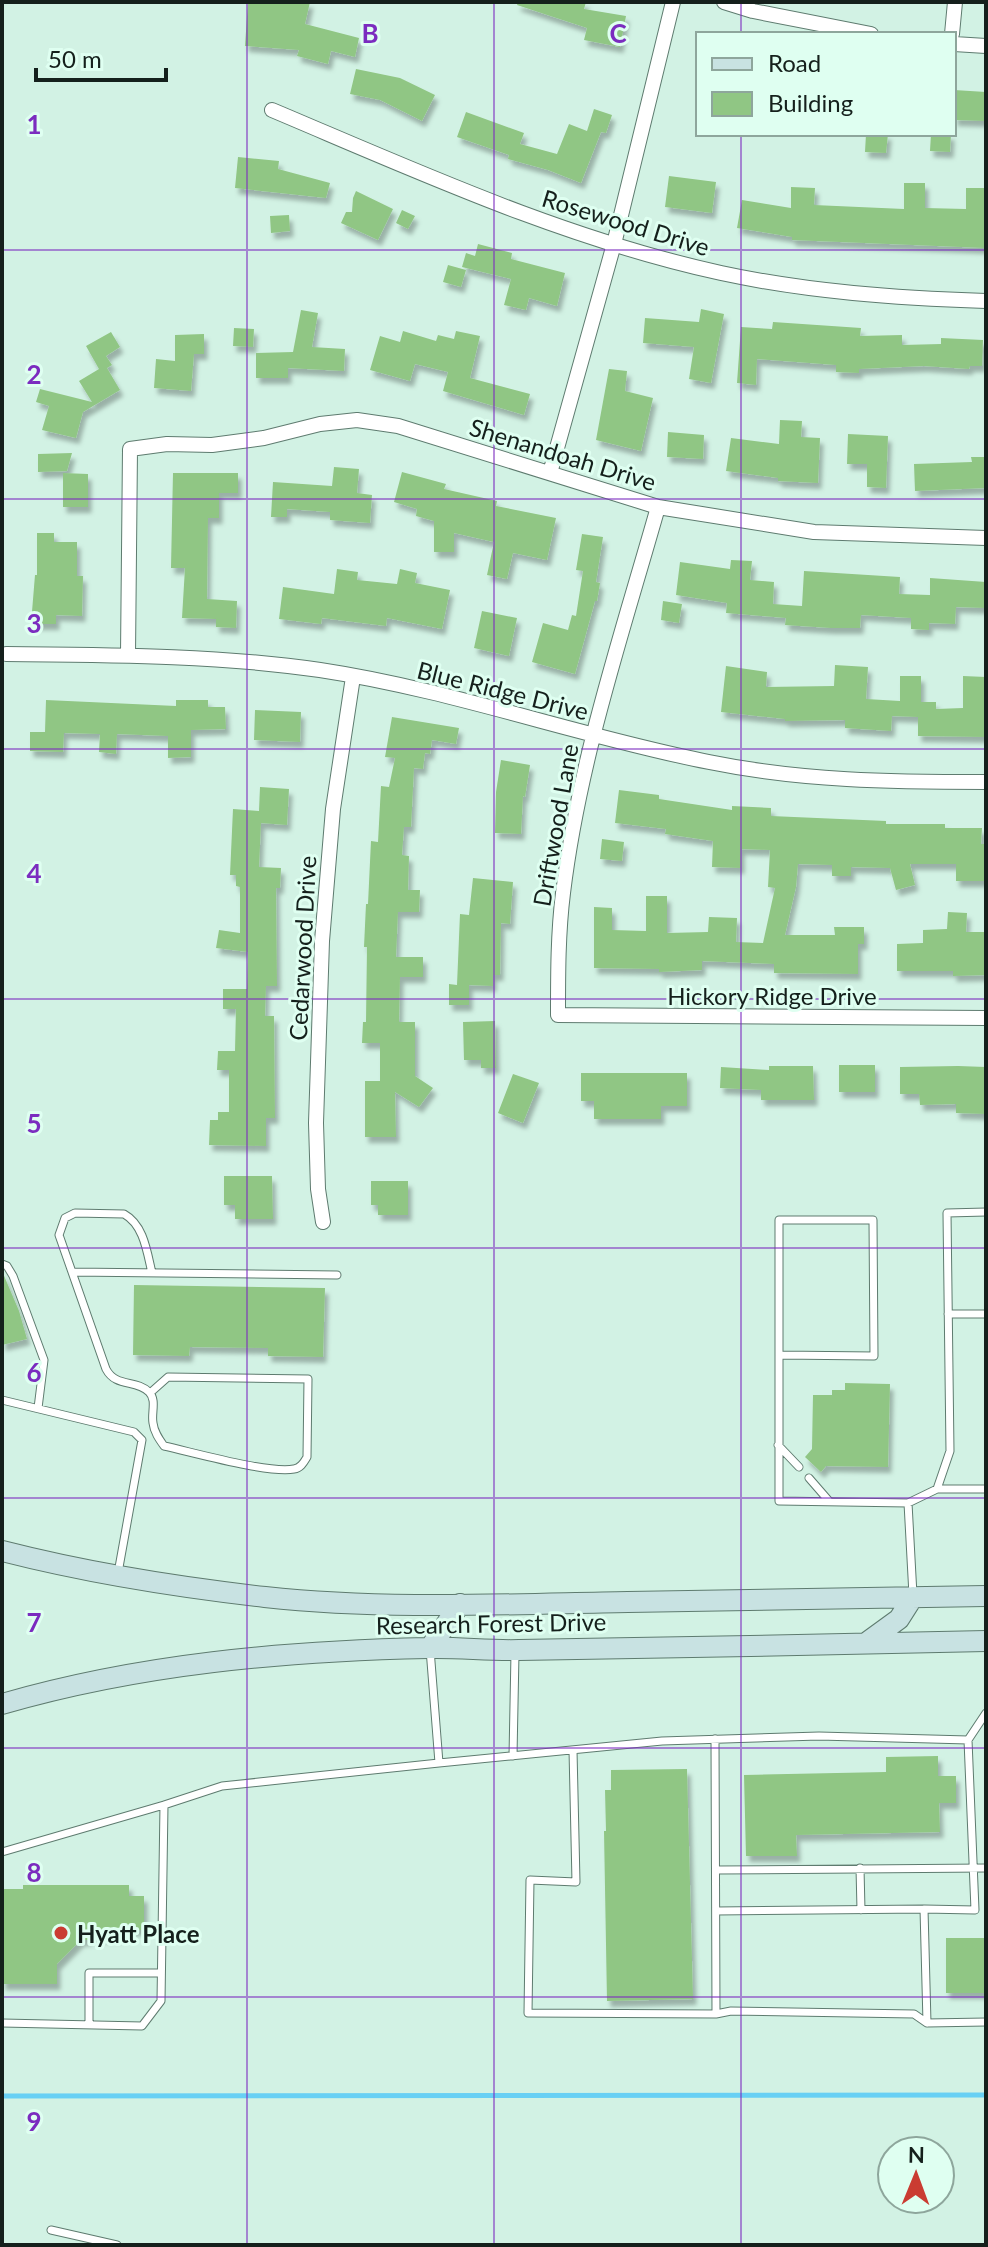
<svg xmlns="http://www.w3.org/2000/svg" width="988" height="2247" viewBox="0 0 988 2247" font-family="Lato,sans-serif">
<defs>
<filter id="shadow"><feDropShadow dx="3.5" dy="6" stdDeviation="2" flood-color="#0004"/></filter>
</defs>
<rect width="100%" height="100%" fill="#d2f2e4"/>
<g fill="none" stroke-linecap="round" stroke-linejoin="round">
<!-- stream -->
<path stroke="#68d0f4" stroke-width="5" d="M2,2096L986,2095"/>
</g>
<!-- building -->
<path fill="#90c684" filter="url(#shadow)" d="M248,2H310L305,24L359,38L355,57L331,51L328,64L297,56L299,50L245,46Z
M518,2H586L584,9L626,16L620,47L584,40L587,28L517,5Z
M356,69L400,78L435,95L422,121L380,100L350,94Z
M954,90L986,92V121L954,120Z
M594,109L612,115L606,133L601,132L581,183L548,170L508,159L509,155L457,137L466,112L524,133L520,144L557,154L569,124L587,131Z
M866,134H888L886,153L865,152Z
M931,134H951L950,152L930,151Z
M238,157L279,161L278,169L330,183L326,198L235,188Z
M669,176L716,182L712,213L665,207Z
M904,183H925V208L966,209V188H986V248L792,240V237L737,228L742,200L791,208V187L815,188L814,205L904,209Z
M356,191L393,209L378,240L341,223L346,212H352L353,198Z
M402,210L415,216L408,229L396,223Z
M289,215L290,231L271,233L270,216Z
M478,244L512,253L511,259L565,273L557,306L529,298L526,310L504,305L511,279L462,267L466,253L475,256Z
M448,265L466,270L461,287L443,282Z
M701,309L724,314L711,383L689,379L694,347L643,343L645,318L699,322Z
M301,310L318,313L312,347L345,349L344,371L288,368V378H256V353L293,352Z
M773,322L861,328L860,336L902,335V345L941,344V338L983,340L982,366H970L969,369L924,366L859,369V373L836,372V365L757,359L756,385L737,383L741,327L772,329Z
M234,328L254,329L253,347L233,346Z
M403,331L436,341L438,335L454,339L456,331L480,336L470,378L530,394L524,415L443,391L448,372L415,364L410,381L370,370L380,336L400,342Z
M111,332L120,347L106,356L112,365L107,368L120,390L83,412L76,438L42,430L49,406L36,402L40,389L92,402L79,381L99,369L86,346Z
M204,334V354H194L191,391L154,388L156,359L175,361V335Z
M609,369L627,371L625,391L653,398L641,451L596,440Z
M780,420L802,421L801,437L820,438L818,483L778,481V478L726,471L731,438L779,444Z
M668,432L704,435L703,459L667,457Z
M848,434L888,436L886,488L867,487V464H847Z
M72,453L67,471L38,472V454Z
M971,457H986V488L915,491L914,464L972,462Z
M334,467L359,469L357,493L372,495L370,523L330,520V512L287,509V517H271L273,482L332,486Z
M402,472L446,484L444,489L497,501L496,506L556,518L547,560L513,553L507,579L487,575L494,542L454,533V552H434V521L416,516L417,509L394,502Z
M63,473L88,474V507H63Z
M173,473H238V493H219V518H208L207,599L237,601L236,628L216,627V619L182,618L185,568H171Z
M37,533H54V542H77V576H83L82,616L56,615V624H31L35,575H37Z
M582,534L603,537L596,582L600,583L597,601H595L575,674L532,662L543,623L568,630L572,615L576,616L583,571L576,570Z
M731,560L752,561L750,580L774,582L773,604L802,606L804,571L900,577L899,594L930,595V578L986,582V608L956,607L955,624L929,623V630L911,629V618L861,615L860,628H831L785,625L786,618L726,613L727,603L676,595L680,562L730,569Z
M337,569L358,572L357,580L397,584L400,569L417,573L415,583L450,590L442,629L387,618L386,626L322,618L321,624L279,619L283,587L334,594Z
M663,601L682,604L679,623L661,620Z
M482,611L517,618L509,656L474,648Z
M835,665L868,667L866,699L900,701V676H921V702H936V709L963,708V676L986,677V737L918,736V717L892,716L891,731L845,728V720L785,721V719L721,712L726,666L767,672L766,687L834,686Z
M46,700L176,706V700H208V707H225L226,729L191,730V757L168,758V736L117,734L116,754L99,752L100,734L64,733L63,752L30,751V732H45Z
M255,710L301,712L300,742L254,740Z
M392,717L459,728L456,744L432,740L430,754L425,753L423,769L414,768L411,827H404L402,855L409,856L408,890H420L419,912H398L396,957H423V977H400L399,1022H415V1076L433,1088L419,1107L395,1092L396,1137H365V1081H380V1043H362L363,1022H366L367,947H364L366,904H368L371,841L378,842L381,786L389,787L395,758L385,757Z
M501,760L530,765L525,797L523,796L521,834L495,833L496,792Z
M260,787L289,789L287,825L261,823L259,867L281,868L280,888H276L277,986H266L265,1016H274L275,1118H266V1146L209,1145L210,1120H218V1112H229V1070H217L218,1051H235L236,1009H223V989H247L248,952L216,948L219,930L240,933V887L236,886V875H230L233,809L259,811Z
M619,790L659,795V799L732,810V806L771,808V816L886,821V824H945V828H982L981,844H986V881H956V864H910L915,885L896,890L890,868L851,867V876H832V865L798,864L796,887L785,935H835L834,927H864V944H858V974L774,973V964L702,961V970L659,972V969L594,968V907L612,908V930L646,931V896H667V933L708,932L709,917L737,918L736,942L763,943L775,888L768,887L770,850L741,849V868L712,867L713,841L665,834L666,829L615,823Z
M602,839L624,842L622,861L600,859Z
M473,878L513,882L510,924L501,923L500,975H493V986L469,985V1005H449V984L457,985L460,914L469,915Z
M948,912L967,913L966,932H986V975L953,976V971H897V944L923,943V930L947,929Z
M495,1021L496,1068H481V1060H464L463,1022Z
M839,1065H875V1092H839Z
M769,1066H813L814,1100H761V1090L720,1088L721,1067L769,1070Z
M958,1066L986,1067V1114L956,1113V1104L920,1105L919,1094H900V1067Z
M581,1073H687V1106H661V1119H594V1101H581Z
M513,1074L539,1083L523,1123L498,1113Z
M224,1176H272L273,1219H235V1205H224Z
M371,1181H408V1215H378V1205H371Z
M2,1271L19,1311L27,1339L2,1345Z
M134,1285L325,1288L323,1357L268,1356V1348L190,1347L189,1356L133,1355Z
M845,1383L890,1384L888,1467L826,1466L821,1472L805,1457L812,1449L813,1395H832V1390H845Z
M938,1756V1776H956V1803H939L940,1832L796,1835L797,1856H746L744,1775L886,1772V1757Z
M687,1769L693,1999L607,2001L604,1831H606L605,1790H611V1770Z
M23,1885H129V1896H144V1930H120V1937H88V1940H81L57,1964V1984H2V1889H23Z
M946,1938H986V1993H946Z"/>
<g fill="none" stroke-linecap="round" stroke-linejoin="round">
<!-- service casing -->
<g stroke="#5e7b6f" stroke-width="9">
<path id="service" d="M2,1264L7,1266L13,1276L44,1360L38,1408
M72,1272L337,1275
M948,1314H986
M779,1355L874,1356L873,1220H779V1501L908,1503L913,1595
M150,1393L168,1377L308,1379L307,1457C304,1462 301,1468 294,1469C269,1474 192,1452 164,1446C159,1439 154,1432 153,1423C151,1413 157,1400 149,1392C136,1379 116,1388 106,1369L59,1235L65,1218L75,1213L124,1214C144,1225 147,1252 152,1273
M2,1400L134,1432L142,1440L118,1573
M778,1445L799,1467
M809,1478L829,1501
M937,1489L950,1451L947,1213L986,1212
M908,1503L937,1489H986
M968,1740L975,1910L924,1909L927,2023L986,2022
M573,1750L576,1882L530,1880L528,2013L716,2014L715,1739
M513,1756L515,1653
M439,1763L662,1741L819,1736L968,1740L986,1713
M2,1852L164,1805
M860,1868L861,1910
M716,1870L986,1868
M716,1911L924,1909
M716,2014L731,2011L914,2014L927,2023
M2,2023L142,2026L161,2001L164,1805L222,1786L439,1763L430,1649
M89,2025V1973H161
M51,2230L117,2245"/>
</g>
<!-- minor casing -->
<g stroke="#5e7b6f" stroke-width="16">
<path id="minor" d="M724,2L753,11L871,34
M952,34L955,2
M954,44L986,46
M272,110C419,172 565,239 721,273C809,292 897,298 986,301
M550,473L614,244L673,2
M658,507C622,634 579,761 563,893C558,933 558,974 558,1015L986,1018
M6,654C111,655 216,655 320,670C452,690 578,736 709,762C802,781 892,782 986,782
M128,655L130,449L167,444L212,445L264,438L320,424L357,420L398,426L658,507L814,532L986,538
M323,1222L318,1189L316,1123L322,941L333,809L353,677"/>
</g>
<!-- secondary casing -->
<g stroke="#5e7b6f" stroke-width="22">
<path id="secondary" d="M2,1551C88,1573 176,1587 265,1597C385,1610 508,1604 628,1602C748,1600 867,1598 986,1596
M866,1643L899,1619L913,1597
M430,1648L460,1604
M2,1704C140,1664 285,1651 428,1648C458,1647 489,1651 519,1650C675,1648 830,1644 986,1641"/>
</g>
<!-- service -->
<use href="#service" stroke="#fff" stroke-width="7"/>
<!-- minor -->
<use href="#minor" stroke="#fff" stroke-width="14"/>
<!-- secondary -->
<use href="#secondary" stroke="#c8e2e2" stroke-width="20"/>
</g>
<!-- grid -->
<path fill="none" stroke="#7b2cbf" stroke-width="2" stroke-opacity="0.55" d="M247,2V2245M494,2V2245M741,2V34M741,134V2245M2,250H986M2,499H986M2,749H986M2,999H986M2,1248H986M2,1498H986M2,1748H986M2,1997H986"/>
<!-- markers -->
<circle fill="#ca3c32" stroke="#dffff1" stroke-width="3" cx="61" cy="1933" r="8"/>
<g text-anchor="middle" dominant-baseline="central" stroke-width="6" stroke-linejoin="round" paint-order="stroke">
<!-- street labels -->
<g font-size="24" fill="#15201c" stroke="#dffff1">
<text transform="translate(626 222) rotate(17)">Rosewood Drive</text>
<text transform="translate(563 454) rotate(17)">Shenandoah Drive</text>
<text transform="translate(503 690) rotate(14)">Blue Ridge Drive</text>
<text transform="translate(555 825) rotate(-80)">Driftwood Lane</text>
<text transform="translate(302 948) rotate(-87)">Cedarwood Drive</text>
<text x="772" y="995">Hickory Ridge Drive</text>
<text transform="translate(491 1623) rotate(-1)">Research Forest Drive</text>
</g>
<!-- poi labels -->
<g font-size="24" font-weight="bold" fill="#15201c" stroke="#dffff1" text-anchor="start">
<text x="77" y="1933">Hyatt Place</text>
</g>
</g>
<g font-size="26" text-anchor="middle" font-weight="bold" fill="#7b2cbf" stroke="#dffff1" stroke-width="6" stroke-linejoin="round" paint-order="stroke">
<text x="370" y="43">B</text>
<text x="618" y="43">C</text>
<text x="34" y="134">1</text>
<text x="34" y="384">2</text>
<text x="34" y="633">3</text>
<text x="34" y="883">4</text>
<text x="34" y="1133">5</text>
<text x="34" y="1382">6</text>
<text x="34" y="1632">7</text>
<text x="34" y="1882">8</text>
<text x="34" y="2131">9</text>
</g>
<!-- border -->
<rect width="988" height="2247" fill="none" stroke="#15201c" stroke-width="8"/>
<!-- legend -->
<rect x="696" y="32" width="260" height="104" fill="#dffff1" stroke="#8ea69c" stroke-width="2"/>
<rect x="712" y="58" width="40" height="12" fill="#c8e2e2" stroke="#8ea69c" stroke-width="2"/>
<text x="768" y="72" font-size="24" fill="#15201c">Road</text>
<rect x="712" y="92" width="40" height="24" fill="#90c684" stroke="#8ea69c" stroke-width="2"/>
<text x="768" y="112" font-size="24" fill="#15201c">Building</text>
<!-- north arrow -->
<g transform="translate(916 2175) rotate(1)"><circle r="38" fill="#dffff1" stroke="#8ea69c" stroke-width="2"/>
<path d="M0-6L14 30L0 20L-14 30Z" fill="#ca3c32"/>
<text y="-12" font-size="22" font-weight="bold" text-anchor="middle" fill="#15201c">N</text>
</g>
<!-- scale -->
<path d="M36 68v12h130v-12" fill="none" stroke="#15201c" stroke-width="4"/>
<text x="48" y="68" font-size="24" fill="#15201c" stroke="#dffff1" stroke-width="6" paint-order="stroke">50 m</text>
</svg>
